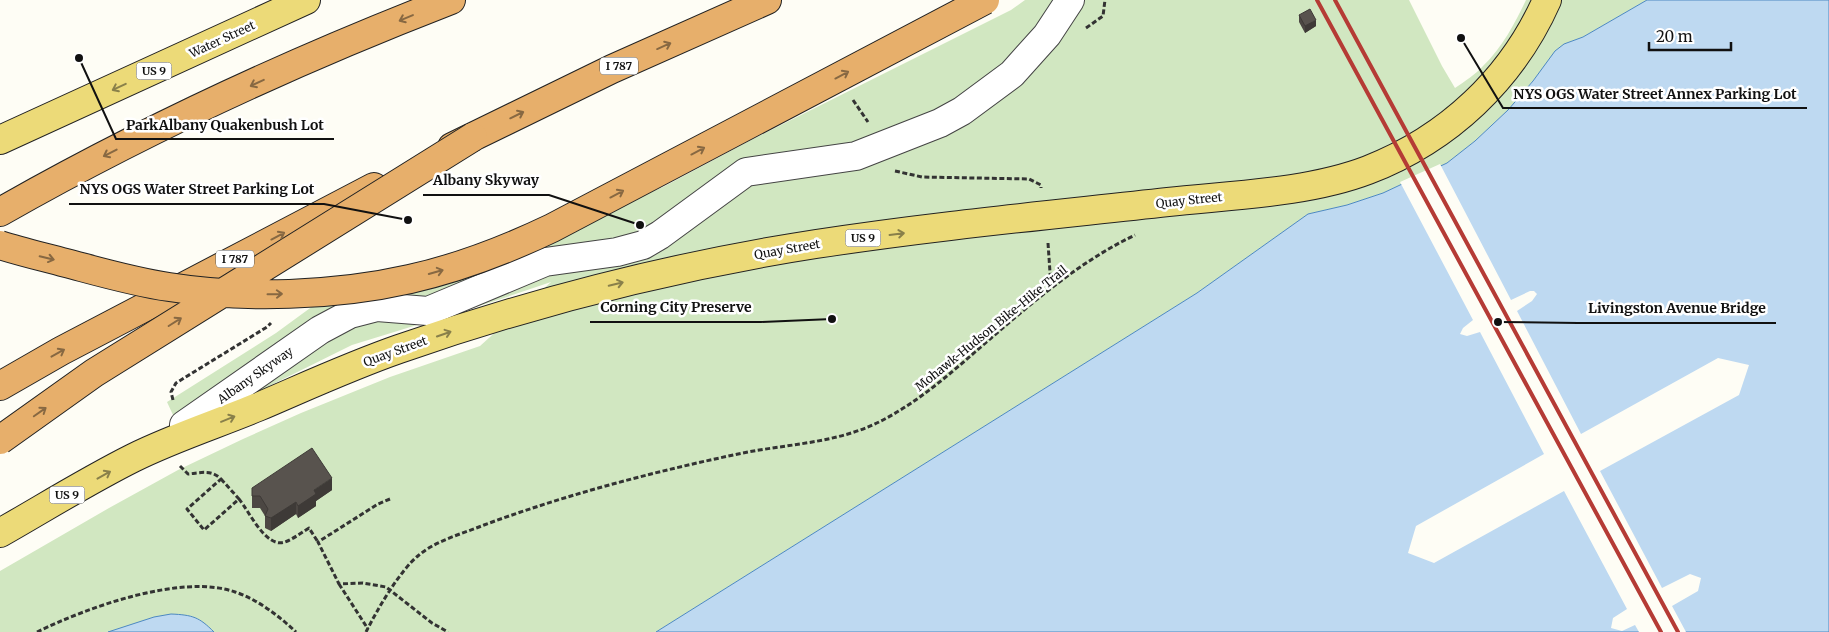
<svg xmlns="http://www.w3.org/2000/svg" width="1829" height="632" viewBox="0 0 1829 632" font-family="Merriweather,serif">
<rect width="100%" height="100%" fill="#fefdf5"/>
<!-- green -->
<path fill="#d1e7c1" d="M1025,0H1409L1442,66L1455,88C1465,81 1475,75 1483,66C1502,48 1515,23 1526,0H1647L1583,37L1564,44L1508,110L1475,141L1447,163L1383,193L1347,205L1308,214L1197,293L656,632H0V571L109,508L178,470L243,439L301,413L390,377L480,346L551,282L498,300L352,345L180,430L167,402L276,333L317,303L518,248L663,187L753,139L1011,10Z"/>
<!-- water -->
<path fill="#bed9f1" stroke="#4c88c1" d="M1647,0H1829V632H656L1197,293L1308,214L1347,205L1383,193L1447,163L1475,141L1508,110L1533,81L1555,51L1564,44L1583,37Z
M171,614C193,615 199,617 214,632H108L154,617Z"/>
<!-- pier -->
<path fill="#fefdf5" d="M1440,164L1511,300L1530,291H1534L1537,294L1532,301L1517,311L1581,434L1718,358L1749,365L1739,395L1600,471L1662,588L1690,574L1701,578L1698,591L1672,606L1686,632H1639L1635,625L1622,631L1611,628L1613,618L1627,609L1564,491L1434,563L1408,553L1416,526L1544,454L1480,332L1467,336L1460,334L1463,328L1473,320L1400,182Z"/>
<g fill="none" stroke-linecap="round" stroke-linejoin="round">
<!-- minor casing -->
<g stroke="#444" stroke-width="30">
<path id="minor" d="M184,425L320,330L350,314L377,307L428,311L545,262L617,252L643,245L660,235L746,172L856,156L940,123L962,111L1012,74L1047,35L1070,0"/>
</g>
<!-- major casing -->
<g stroke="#222" stroke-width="30">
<path id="major" d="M0,140L306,0
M0,533C44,508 87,481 133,458C173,438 217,424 258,407C305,387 350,366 399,349C534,302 674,266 816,244C933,226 1051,215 1168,202C1232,195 1308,193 1368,170C1448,139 1512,79 1547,0"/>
</g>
<!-- highway casing -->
<g stroke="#222" stroke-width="30">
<path id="highway" d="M452,147L612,69L767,0
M0,212C144,130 296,60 451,0
M0,386L61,351L374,187"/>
</g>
<!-- path -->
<path stroke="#333" stroke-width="3" stroke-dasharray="5 2.5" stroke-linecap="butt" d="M1086,28L1103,16L1105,0
M853,100L868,122
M895,171L922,177L1029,179L1041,185V188
M1048,243L1051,287
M173,400L171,392L176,383L267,327L271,323
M180,466L188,474C201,473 211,469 221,479L187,509L204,530L239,499C249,511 266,549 285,542C293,539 301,533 309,528L318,542
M221,479L239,499
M390,499L378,504L318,542L339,584L363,583L386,587L432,623L448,632
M339,584L368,629
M37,632C86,608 181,573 235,592C257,599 279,616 296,632
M366,632C377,610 400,570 419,555C437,540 462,534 484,525C568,494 656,471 743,453C788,444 837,443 879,422C921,401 954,370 990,339C1035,300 1081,261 1135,235"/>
<!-- minor -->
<use href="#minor" stroke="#fff" stroke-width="28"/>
<!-- major -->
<use href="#major" stroke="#ecda78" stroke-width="28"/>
<!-- highway -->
<use href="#highway" stroke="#e7af6b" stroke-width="28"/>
<!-- rail -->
<path stroke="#b53b35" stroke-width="4" d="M1317,0L1661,632
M1335,0L1678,632"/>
<!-- highway-bridge casing -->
<g stroke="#222" stroke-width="30" stroke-linecap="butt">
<path id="highway-bridge" d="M0,245C22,252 44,257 66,263C100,272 134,282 169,287C244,299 335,296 410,279C459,268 506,250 552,228L985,0
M0,440L94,373L473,137"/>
</g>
<!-- highway-bridge -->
<use href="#highway-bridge" stroke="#e7af6b" stroke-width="28"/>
</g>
<!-- wall -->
<path fill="#4c4743" d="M1299,15L1316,26L1305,33L1299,22Z
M252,488L332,490L316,501V506L298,518L296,514L271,531L265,528V516L260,508H252Z"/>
<!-- shaded-wall -->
<path fill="#3e3a37" d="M1316,20V26L1305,33V26Z
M332,478V490L316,501V506L298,518V506L314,490Z
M296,502V514L271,531V518Z"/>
<!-- building -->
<path fill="#58534e" stroke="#3e3a37" d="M1310,9L1316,20L1305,26L1299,15Z
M312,448L332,478L314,490L316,494L298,506L296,502L271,518L265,516L268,509L260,496H252V488Z"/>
<!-- one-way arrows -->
<defs><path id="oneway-shaft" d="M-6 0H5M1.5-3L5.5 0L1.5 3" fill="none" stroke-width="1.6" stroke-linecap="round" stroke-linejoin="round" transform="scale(1.25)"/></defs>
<g stroke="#876842">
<use href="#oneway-shaft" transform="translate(406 18) rotate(157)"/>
<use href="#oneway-shaft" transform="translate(664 46) rotate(-24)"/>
<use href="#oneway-shaft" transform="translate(842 75) rotate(-28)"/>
<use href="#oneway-shaft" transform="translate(257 83) rotate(155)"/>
<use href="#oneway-shaft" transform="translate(517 115) rotate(-26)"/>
<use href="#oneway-shaft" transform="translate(698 151) rotate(-28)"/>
<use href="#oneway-shaft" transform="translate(110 153) rotate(153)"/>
<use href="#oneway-shaft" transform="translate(617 194) rotate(-28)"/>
<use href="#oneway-shaft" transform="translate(278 236) rotate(-28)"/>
<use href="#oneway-shaft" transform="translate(47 258) rotate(13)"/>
<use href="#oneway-shaft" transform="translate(436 272) rotate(-16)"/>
<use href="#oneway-shaft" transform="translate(275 294) rotate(-1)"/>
<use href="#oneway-shaft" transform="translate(175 322) rotate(-32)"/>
<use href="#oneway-shaft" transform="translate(58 353) rotate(-29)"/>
<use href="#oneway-shaft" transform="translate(40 412) rotate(-35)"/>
</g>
<g stroke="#89804a">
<use href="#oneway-shaft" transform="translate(119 87) rotate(155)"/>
<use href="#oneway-shaft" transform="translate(897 234) rotate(-7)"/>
<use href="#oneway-shaft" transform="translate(616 284) rotate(-13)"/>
<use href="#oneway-shaft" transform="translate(444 334) rotate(-19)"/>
<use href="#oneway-shaft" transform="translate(228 419) rotate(-22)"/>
<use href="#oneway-shaft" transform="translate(104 475) rotate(-29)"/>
</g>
<g text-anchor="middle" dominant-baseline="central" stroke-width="5" stroke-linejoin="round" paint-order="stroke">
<!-- shield labels -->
<g fill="#fff" stroke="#585858" stroke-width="1">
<rect x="600" y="57.5" width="38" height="17" rx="4"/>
<rect x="136.5" y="62.5" width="35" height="17" rx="4"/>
<rect x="845.5" y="229.5" width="35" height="17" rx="4"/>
<rect x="216" y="250.5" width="38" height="17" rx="4"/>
<rect x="49.5" y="486.5" width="35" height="17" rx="4"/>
</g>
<g font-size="11" font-weight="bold" fill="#111">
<text x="619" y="66">I 787</text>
<text x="154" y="71">US 9</text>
<text x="863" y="238">US 9</text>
<text x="235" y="259">I 787</text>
<text x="67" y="495">US 9</text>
</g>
<!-- street labels -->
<g font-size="12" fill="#111" stroke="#fff">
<text transform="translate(222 39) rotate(-25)">Water Street</text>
<text transform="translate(1189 200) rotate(-6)">Quay Street</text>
<text transform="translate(787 249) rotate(-10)">Quay Street</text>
<text transform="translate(991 328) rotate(-39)">Mohawk-Hudson Bike-Hike Trail</text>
<text transform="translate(395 351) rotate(-20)">Quay Street</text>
<text transform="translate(255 375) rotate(-35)">Albany Skyway</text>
</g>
</g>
<!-- callouts -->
<path fill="none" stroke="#111" stroke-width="2" d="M1461 38L1503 108H1807M79 58L116 139H334M640 225L549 195H423M408 220L324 204H69M832 319L761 322H590M1498 322L1578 323H1776"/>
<g fill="#111" stroke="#fff" stroke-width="2">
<circle cx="1461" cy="38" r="5"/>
<circle cx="79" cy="58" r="5"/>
<circle cx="640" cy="225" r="5"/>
<circle cx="408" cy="220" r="5"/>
<circle cx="832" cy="319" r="5"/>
<circle cx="1498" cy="322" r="5"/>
</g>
<g font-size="14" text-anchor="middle" font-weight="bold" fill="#111" stroke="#fff" stroke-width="5" stroke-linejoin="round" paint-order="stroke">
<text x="1655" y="99">NYS OGS Water Street Annex Parking Lot</text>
<text x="225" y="130">ParkAlbany Quakenbush Lot</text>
<text x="486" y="185">Albany Skyway</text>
<text x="197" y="194">NYS OGS Water Street Parking Lot</text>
<text x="676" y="312">Corning City Preserve</text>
<text x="1677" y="313">Livingston Avenue Bridge</text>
</g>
<!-- scale -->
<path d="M1649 42v8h82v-8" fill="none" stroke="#111111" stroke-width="2.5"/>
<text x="1656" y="42" font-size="15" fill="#111111" stroke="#ffffff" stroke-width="4" paint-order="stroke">20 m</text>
</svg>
